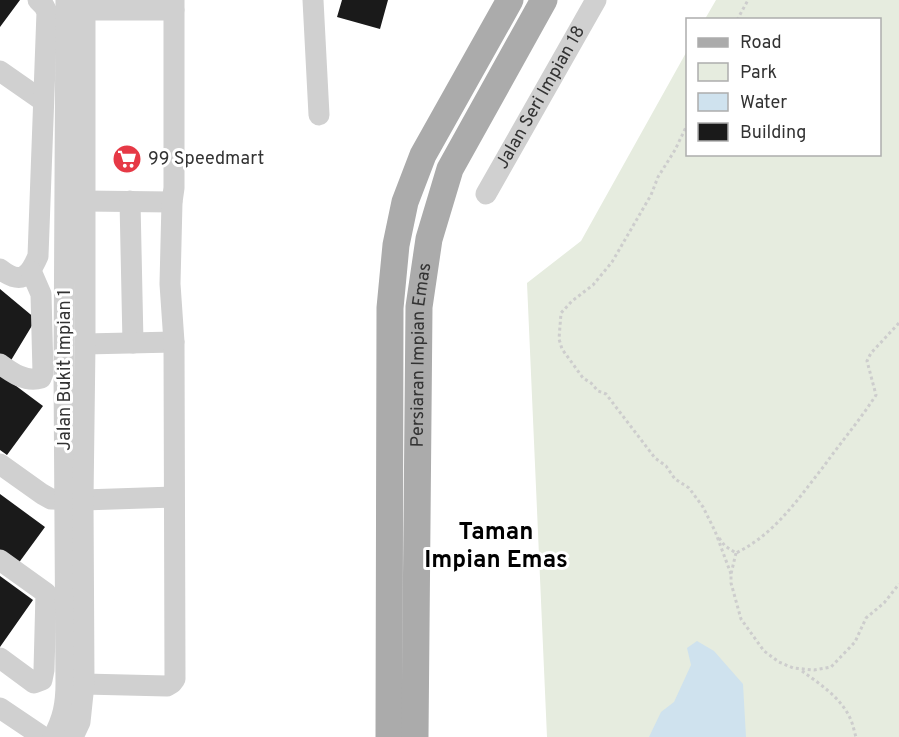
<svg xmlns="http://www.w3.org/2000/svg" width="899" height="737" viewBox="0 0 899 737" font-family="Overpass,sans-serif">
<rect width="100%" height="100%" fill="#fff"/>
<!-- green -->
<path fill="#e6ecdf" d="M716,0H899V737H547L527,283L581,241L687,51L688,154H880V20L705,19Z"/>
<!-- water -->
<path fill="#cfe2ee" d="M697,641L714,651L743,684L746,737H649L661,712L674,702L691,665L687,648Z"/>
<!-- building -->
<path fill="#1a1a1a" d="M0,0H20L0,27Z
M342,0H388L380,29L337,17Z
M0,289L36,319L10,362L0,354Z
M0,374L43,406L7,455L0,450Z
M0,494L45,527L15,568L0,557Z
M0,576L33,600L0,647Z"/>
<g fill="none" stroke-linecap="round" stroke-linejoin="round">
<!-- path -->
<path stroke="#cdcdcd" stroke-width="3" stroke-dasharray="3 3" stroke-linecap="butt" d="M737,20L748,0
M688,123L675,150L658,177L651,195L612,262L593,285L572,301L561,313L559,339L562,349L583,378L591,383L598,391L606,394L655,458L666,466L675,479L689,488L703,507L715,531L731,574
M719,538L725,546L736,553C775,534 798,499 824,466C841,442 860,420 876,395L867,361L871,353L899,323
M736,553L731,574V583L741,619L764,651L779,662L793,668L814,670L831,667L855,642L866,618L884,603L899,584
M802,671C820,684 841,698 850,718C853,724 854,731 856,737"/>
<!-- minor -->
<g stroke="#d0d0d0" stroke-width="21">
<path d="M313,0L319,115"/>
<path d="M84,10H174"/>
<path d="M0,71L43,101"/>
<path id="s1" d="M486,194L596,0"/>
<path d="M84,201L172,202"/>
<path d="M130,201L133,343"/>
<path d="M0,269C21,285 29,277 38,256L47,12L44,6L38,0"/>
<path d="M85,344L174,342"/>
<path d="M0,364C11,372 26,383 41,378L43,373L41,294L31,271"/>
<path d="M0,464L42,494L51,499L83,500L174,497"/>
<path d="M0,560L46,593L44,670L42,680L34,683L0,658"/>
<path d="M84,684L167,686L172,683L175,679L174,342L170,284L172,202L174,188V0"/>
<path d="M0,708L43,737"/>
<path d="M53,737C63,719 66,704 66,683L64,370L66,0"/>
<path d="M73,737L80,722L84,684L83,500L85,344V0"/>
</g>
<!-- major -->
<g stroke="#ababab" stroke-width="27">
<path d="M389,737L390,308L396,245L405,202L423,155L510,0"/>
<path id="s2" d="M415,737L419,307L429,239L450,169L544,0"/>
</g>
</g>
<!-- icons -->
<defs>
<g id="supermarket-disc" transform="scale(1.5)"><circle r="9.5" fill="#e63946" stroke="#fff"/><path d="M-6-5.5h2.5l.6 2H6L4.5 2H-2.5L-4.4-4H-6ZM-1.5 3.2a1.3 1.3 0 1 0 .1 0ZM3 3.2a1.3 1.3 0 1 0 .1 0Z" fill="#fff"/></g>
</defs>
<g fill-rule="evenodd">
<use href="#supermarket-disc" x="127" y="159"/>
</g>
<g text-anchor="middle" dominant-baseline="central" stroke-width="6" stroke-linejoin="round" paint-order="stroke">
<!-- street labels -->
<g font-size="18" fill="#333" stroke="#fff">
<text stroke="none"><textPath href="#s1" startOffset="111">Jalan Seri Impian 18</textPath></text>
<text stroke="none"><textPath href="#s2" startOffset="382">Persiaran Impian Emas</textPath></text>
<text transform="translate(65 370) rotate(-90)">Jalan Bukit Impian 1</text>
</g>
<!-- poi labels -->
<g font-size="18" fill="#333" stroke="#fff" text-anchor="start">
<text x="148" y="159">99 Speedmart</text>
</g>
<!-- district labels -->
<g font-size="24" font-weight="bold" fill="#000" stroke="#fff">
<text x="496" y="533">Taman<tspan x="496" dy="28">Impian Emas</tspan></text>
</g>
</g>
<!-- legend -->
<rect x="686" y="18" width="195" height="138" fill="#ffffff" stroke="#adadad" stroke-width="1.5"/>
<rect x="698" y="38" width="30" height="9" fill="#ababab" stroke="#adadad" stroke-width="1.5"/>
<text x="740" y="48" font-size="18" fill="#333333">Road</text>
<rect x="698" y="63" width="30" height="18" fill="#e6ecdf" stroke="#adadad" stroke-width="1.5"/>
<text x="740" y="78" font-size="18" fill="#333333">Park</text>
<rect x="698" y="93" width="30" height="18" fill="#cfe2ee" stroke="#adadad" stroke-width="1.5"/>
<text x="740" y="108" font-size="18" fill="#333333">Water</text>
<rect x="698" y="123" width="30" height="18" fill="#1a1a1a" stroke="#adadad" stroke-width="1.5"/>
<text x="740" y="138" font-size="18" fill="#333333">Building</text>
</svg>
